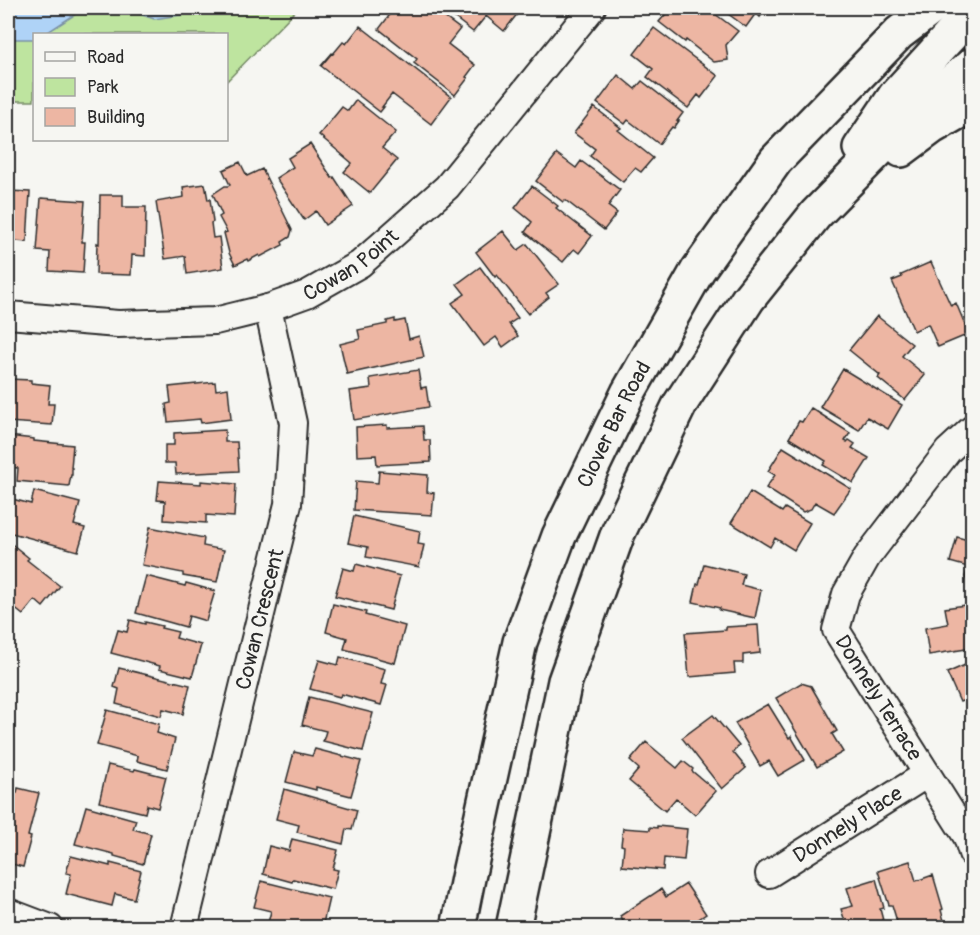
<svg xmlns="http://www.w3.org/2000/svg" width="980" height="935" viewBox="0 0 980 935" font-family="Pangolin,sans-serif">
<rect width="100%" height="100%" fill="#f6f6f2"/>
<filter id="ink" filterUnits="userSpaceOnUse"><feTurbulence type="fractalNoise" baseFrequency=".0167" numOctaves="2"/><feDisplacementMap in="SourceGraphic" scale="12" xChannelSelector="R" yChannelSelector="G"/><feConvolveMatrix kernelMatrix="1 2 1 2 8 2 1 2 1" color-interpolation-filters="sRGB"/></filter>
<g filter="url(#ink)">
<!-- green -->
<path fill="#bee49f" stroke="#748865" stroke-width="1.5" d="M8,8H298L227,81L226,34H34V101H8Z"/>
<!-- water -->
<path fill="#afd3f7" stroke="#7a90a5" stroke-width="1.5" d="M8,8H85L45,34H34V39H8Z
M123,8H194L193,13L154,19Z"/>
<!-- building -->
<path fill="#edb6a3" stroke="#2b2b2b" stroke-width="1.5" d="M389,8H432L460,29L448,44L475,65L466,77L468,78L455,95L414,63L417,59L379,29L389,16L385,13Z
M442,8H522L504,31L486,16L473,32Z
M671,8H688L693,11L696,8H707L738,31L726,45L728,60L714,62L686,40L685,42L659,22Z
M720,8H767L760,17L756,13L746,27Z
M360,26L451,97L431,124L392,94L382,107H384L380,112L321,66L332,53L333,54L343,42L346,44Z
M654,28L718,76L701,98L698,95L688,108L647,77L653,69L634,54Z
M618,75L635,89L642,81L683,113L677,121H679L674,128L672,127L659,144L628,120L625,124L597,103Z
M356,100L396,132L382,148L397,160L370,193L344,172L352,163L319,135L342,107L348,111Z
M594,107L621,128L618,130L653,158L641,172L635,168L623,182L590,156L595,149L574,133Z
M310,144L332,178L334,177L353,206L325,225L316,211L304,220L276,178L293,167L288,158Z
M557,154L576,168L581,161L620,190L608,206L617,213L604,230L565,200L563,202L536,181Z
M240,162L247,176L262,169L292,230L290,237L282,242L283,245L260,257L259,255L248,261L247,259L235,265L229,253L224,233L227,232L219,217L222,215L213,194L225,186H228L230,185L223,170Z
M8,180H9L8,191L30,192L27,242L15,241L14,266L8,265Z
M205,184L208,200L210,199L213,222L211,223L213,238L219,237L223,268L187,274L185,256L165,259L156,202L184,197L183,187Z
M532,186L558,206L556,208L592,236L579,253L574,249L563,262L525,232L532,222L515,208Z
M100,195H123V207H146L145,256L132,255L131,275L96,274L97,243L99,244Z
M41,198L85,201L82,242H85L83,273L49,271L50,252L37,251Z
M503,231L518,250L527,244L559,284L546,293L549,297L528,314L497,275L495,277L476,252Z
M931,262L951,306L956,303L969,334L938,347L928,324L914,331L892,281L902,277L901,275Z
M480,267L518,318L509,324L518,336L503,347L496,337L484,346L452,303L465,294L457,284Z
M969,289H972V316Z
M877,316L912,344L902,356L925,375L905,400L878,378L880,375L849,350Z
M395,319V322L405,320L409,339L419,336L424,357L347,374L340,344L360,339L358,330L387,324V321Z
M843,369L902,405L888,429L867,417L859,430L820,407Z
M418,370L421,388L426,387L429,407L354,420L350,391L371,388L370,378Z
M8,379L31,380V383L50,385L48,404H54L52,425L8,422V426Z
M215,382L216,390L228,388L231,419L201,423L200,419L168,422L166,404L171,403L169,387Z
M811,408L850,433L845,441L847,442L849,440L855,444L852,448L869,458L853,483L823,465L826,461L789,438L799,421L802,422Z
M387,425V428L423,426L424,440H430L431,462L377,465L376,455L357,456L356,427Z
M225,430V442H237L239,471L176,474L175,463H165V445H174V433Z
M8,436L34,439V441L73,445L71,468H72V475H71L69,486L17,481L18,468L8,467Z
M783,447L851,489L834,513L815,502L811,509L803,512L766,488L775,475L768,471Z
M379,471L428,475L427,492L434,493L432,515L354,510L356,481L378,483Z
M159,481L201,484V481L236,484L234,517L206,515V523L164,520L165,501L157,500Z
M34,491L80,503L74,525L85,528L78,551L8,532V514L12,499L31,504Z
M750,492L782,512L785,508L810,523L794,550L775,538L770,547L731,523Z
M354,516L420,531L418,544L424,545L419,567L366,557L368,547L348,543Z
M150,527L204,538L203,546L224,550L217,582L183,576V573L142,565Z
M957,537L972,541V587L970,586L965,577L968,567L950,562Z
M8,541L29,558L27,560L60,586L43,607L35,600L23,615L8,603Z
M356,564L400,576L391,610L335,596L343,568L354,571Z
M704,564L744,574L741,585L761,590L755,618L719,610L720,608L693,602L697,584H699Z
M146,576L185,586L186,583L215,591L206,621L189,616L186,627L136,613Z
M333,604L366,612L365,615L405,626L395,663L344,649L347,638L326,632Z
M972,604V648L929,655L925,628L948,624L945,608Z
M130,620L145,624V622L162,626L161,628L178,632L176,638L201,645L192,677L159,669L160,666L111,653L118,630L127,632Z
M758,625L760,653L743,655V663H734L735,673L689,677L685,633L726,630V627Z
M340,657L385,669L381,684L387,685L381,705L341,694L340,697L310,689L319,660L338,665Z
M972,662V697L960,702L947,673Z
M119,668L190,685L183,714L163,709L161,716L116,704L119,689L114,687Z
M801,683L811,686L837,731L832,734L843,752L817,767L776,698Z
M309,697L373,713L363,751L323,741L326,731L302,725Z
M768,704L789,738L791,736L805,760L778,776L769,761L760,766L735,723Z
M107,710L159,724L157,733L175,739L167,769L137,761L138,756L97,745Z
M713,715L739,746L733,752L746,768L722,789L682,738Z
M646,742L677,768L683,761L693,769L692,771L716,791L695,815L676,798L665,811L629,781L639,769L630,761Z
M315,749L361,761L351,796L316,787V790L286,782L294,752L312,756Z
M108,765L134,771L135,769L166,777L158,808L147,805L145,813L99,802Z
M18,788L39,793L28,836L31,837L23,867L8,863V790L17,793Z
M284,789L357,810L352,830L346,829L343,844L297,832L299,825L276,819Z
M86,806L136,820L133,829L151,834L143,864L114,856V854L75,844Z
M657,826L687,829L684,860L664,858L663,870L622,866L624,846L621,845L623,828L650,830V827L657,828Z
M292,839L338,850L333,869L338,870L333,889L293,879L292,882L263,874L269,846L289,851Z
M71,856L110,866V863L141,871L134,899L115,894L112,906L66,894L71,874L66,873Z
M910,861L916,881L933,875L943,909L941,910L946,928H899L892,905H889L878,871Z
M876,879L884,908L880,909L885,928H847L841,909L853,906L847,888Z
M261,881L329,898L322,928H286L268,923L271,911L254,907Z
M686,884L706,914L685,928H627L620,916L661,889L666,897Z
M711,919L723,928H705Z"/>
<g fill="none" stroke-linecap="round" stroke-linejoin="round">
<!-- minor casing -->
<g stroke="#2b2b2b" stroke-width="30">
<g id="minor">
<path id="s1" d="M8,315L118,324L215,321L268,308L307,294L360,264L447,187L592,8"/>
<path id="s2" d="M972,429L948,451L867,557L846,594L836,630L967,837L972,853"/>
<path id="s3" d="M769,874L927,774"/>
<path d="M8,912L50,928"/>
<path id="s4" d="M184,928L288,504L293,423L268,308"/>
</g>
</g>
<!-- secondary casing -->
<g stroke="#2b2b2b" stroke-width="38">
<g id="secondary">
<path d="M860,148L895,96L960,25L972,16"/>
<path d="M901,150L932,127L972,104"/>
<path id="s5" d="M458,928L468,878L520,642L559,536L628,393L698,270L776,160L899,33L932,8"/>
<path d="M513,928L565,681L618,533L680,404L748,299L816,214L918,110L972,65"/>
</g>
</g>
<!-- minor -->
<use href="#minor" stroke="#f6f6f2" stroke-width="26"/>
<!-- secondary -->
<use href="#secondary" stroke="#f6f6f2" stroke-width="33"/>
</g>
</g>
<g text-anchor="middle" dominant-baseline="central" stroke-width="4.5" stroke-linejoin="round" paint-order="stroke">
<!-- street labels -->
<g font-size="21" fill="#2b2b2b" stroke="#f6f6f2">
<text stroke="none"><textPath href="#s1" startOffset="356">Cowan Point</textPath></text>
<text stroke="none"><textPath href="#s5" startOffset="530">Clover Bar Road</textPath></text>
<text stroke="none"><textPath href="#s4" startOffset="318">Cowan Crescent</textPath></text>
<text stroke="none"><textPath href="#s2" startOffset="326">Donnely Terrace</textPath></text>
<text stroke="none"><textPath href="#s3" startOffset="93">Donnely Place</textPath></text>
</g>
</g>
<!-- margin -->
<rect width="980" height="935" fill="none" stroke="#f6f6f2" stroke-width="30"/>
<rect x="15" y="15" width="950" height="905" fill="none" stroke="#2b2b2b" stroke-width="2" filter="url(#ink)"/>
<!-- legend -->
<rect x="33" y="33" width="195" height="108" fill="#f6f6f2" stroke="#a5a5a2" stroke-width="1.5"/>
<rect x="45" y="52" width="30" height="9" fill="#f6f6f2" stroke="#a5a5a2" stroke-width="1.5"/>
<text x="87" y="63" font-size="18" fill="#2b2b2b">Road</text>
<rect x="45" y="78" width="30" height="18" fill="#bee49f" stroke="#a5a5a2" stroke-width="1.5"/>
<text x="87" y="93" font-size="18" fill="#2b2b2b">Park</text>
<rect x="45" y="108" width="30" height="18" fill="#edb6a3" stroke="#a5a5a2" stroke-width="1.5"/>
<text x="87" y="123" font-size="18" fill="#2b2b2b">Building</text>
</svg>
